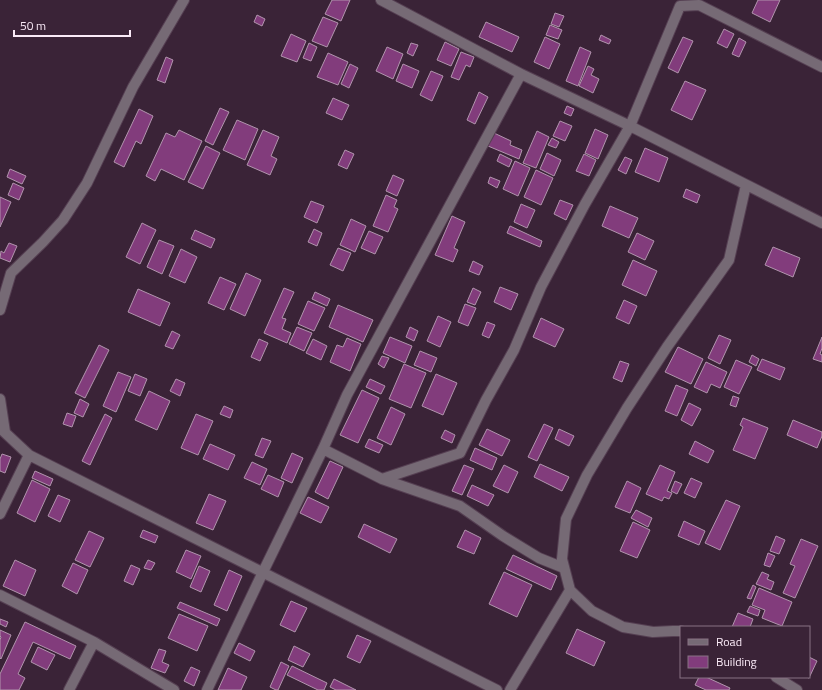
<svg xmlns="http://www.w3.org/2000/svg" width="822" height="690" viewBox="0 0 822 690" font-family="'Titillium Web',sans-serif">
<rect width="100%" height="100%" fill="#3a2337"/>
<!-- building -->
<path fill="#823c7c" stroke="#b194ad" d="M332,0H350L341,21L325,14Z
M758,0H780L770,22L752,13Z
M555,13L564,16L559,27L551,24Z
M257,15L265,19L262,26L254,22Z
M323,17L338,23L327,47L312,41Z
M486,22L519,37L512,52L479,37Z
M550,25L562,30L558,39L546,35Z
M724,29L734,34L727,48L717,43Z
M291,34L306,41L297,62L281,56Z
M601,35L611,40L609,44L599,40Z
M545,37L560,44L549,69L534,62Z
M683,37L693,41L678,73L668,68Z
M739,38L746,42L739,57L732,54Z
M445,42L459,49L451,66L437,60Z
M309,43L317,47L311,61L303,58Z
M411,43L418,45L413,56L407,53Z
M387,47L403,54L393,79L376,71Z
M580,47L591,52L578,86L566,81Z
M461,52L474,57L470,67L466,65L459,80L451,77Z
M328,53L348,62L338,85L317,77Z
M166,57L173,60L165,83L157,80Z
M350,64L358,68L349,88L341,84Z
M403,64L419,71L412,88L396,81Z
M588,66L594,69L591,75L599,79L593,93L579,86Z
M431,71L443,76L432,101L420,95Z
M685,81L706,90L692,120L671,110Z
M479,92L488,97L475,124L467,120Z
M333,98L349,105L342,120L326,113Z
M567,106L574,109L571,116L564,113Z
M220,108L229,112L213,145L205,141Z
M139,109L153,116L141,144L136,141L124,167L114,162Z
M237,120L258,129L245,160L223,150Z
M560,121L572,126L565,141L553,136Z
M595,129L608,135L598,159L585,153Z
M179,130L202,141L184,180L161,169L155,181L146,176L166,133L175,137Z
M263,130L279,137L271,156L277,159L270,175L247,165Z
M537,131L549,137L536,168L523,163Z
M494,133L511,141L510,145L522,150L519,159L488,146Z
M552,138L559,142L556,148L548,145Z
M206,146L220,153L203,189L188,182Z
M645,148L668,158L659,182L635,172Z
M345,150L354,154L347,169L338,165Z
M547,153L561,160L554,176L540,169Z
M500,154L512,160L509,167L497,161Z
M584,154L596,160L589,176L576,171Z
M625,157L632,160L626,174L618,170Z
M515,161L530,168L518,196L503,189Z
M10,169L26,176L22,184L7,177Z
M536,170L553,178L541,205L524,197Z
M393,175L404,180L397,196L386,191Z
M490,177L500,181L497,188L488,183Z
M13,183L24,188L19,200L8,195Z
M686,189L700,195L697,203L683,197Z
M386,195L397,200L394,207L398,209L388,232L373,226Z
M0,197L11,202L0,227Z
M560,200L573,205L566,220L554,214Z
M311,201L324,206L317,223L304,217Z
M521,204L535,210L527,228L514,222Z
M610,206L638,218L629,238L602,226Z
M452,216L465,222L454,248L458,250L453,262L435,255Z
M351,219L366,226L355,252L340,245Z
M142,223L156,230L140,264L126,257Z
M510,226L542,241L540,247L507,233Z
M314,229L322,233L317,246L308,242Z
M195,230L215,239L211,248L191,239Z
M369,231L383,237L375,254L361,248Z
M637,233L654,241L645,260L628,252Z
M159,240L174,246L162,274L147,267Z
M9,243L17,246L10,262L0,258L1,251L4,253Z
M773,247L800,258L793,277L765,265Z
M338,248L351,253L343,271L330,265Z
M181,249L197,257L185,283L169,276Z
M633,260L657,271L646,296L622,285Z
M473,261L483,266L479,275L469,271Z
M246,273L261,280L245,316L230,309Z
M220,277L236,284L224,310L208,303Z
M500,287L518,294L511,310L494,302Z
M284,288L294,292L282,318L286,319L282,329L291,333L287,343L264,333Z
M473,288L481,292L475,305L467,302Z
M138,289L170,303L160,326L128,312Z
M315,292L330,299L327,306L312,299Z
M624,300L637,306L629,324L616,318Z
M308,301L325,308L314,331L298,324Z
M465,304L476,308L468,326L458,322Z
M338,305L373,320L363,342L329,327Z
M438,316L451,322L440,347L427,341Z
M541,318L564,329L555,347L533,337Z
M487,322L495,325L489,338L482,335Z
M297,327L312,333L304,351L289,344Z
M410,327L418,331L414,341L406,337Z
M172,331L180,335L173,349L165,346Z
M719,335L731,340L720,364L708,358Z
M390,337L412,346L405,363L383,353Z
M822,337V348L820,354L822,355V362L813,359Z
M347,338L361,344L350,371L330,362L337,345L343,347Z
M259,339L268,343L260,361L251,357Z
M313,339L327,346L321,360L306,353Z
M99,345L109,350L85,398L75,393Z
M678,347L703,359L691,384L665,372Z
M420,351L437,358L431,372L414,365Z
M752,355L759,359L756,366L749,362Z
M382,356L389,358L384,368L378,364Z
M762,359L785,368L780,380L757,370Z
M736,360L752,367L739,394L724,387Z
M620,361L629,364L622,382L613,378Z
M706,362L727,372L720,388L711,384L707,393L694,387Z
M404,364L426,373L411,408L389,399Z
M118,372L131,377L116,412L103,406Z
M135,374L147,379L140,396L128,391Z
M436,374L457,383L443,415L422,406Z
M176,379L185,383L180,396L170,391Z
M370,379L385,386L381,394L366,387Z
M676,385L688,390L677,416L665,411Z
M362,390L379,398L358,443L340,435Z
M149,391L170,401L157,430L135,420Z
M733,396L739,398L736,407L730,405Z
M80,399L89,404L83,417L74,413Z
M689,403L701,409L692,426L681,420Z
M224,406L233,410L230,418L220,414Z
M391,407L405,414L391,445L377,438Z
M67,413L76,416L72,427L63,424Z
M105,414L112,418L90,465L82,461Z
M196,414L213,421L198,455L181,448Z
M743,418L768,428L755,459L733,450L743,427L740,425Z
M793,420L822,432V436L817,448L787,435Z
M544,424L553,428L537,461L528,457Z
M487,429L510,440L502,456L479,445Z
M559,429L574,436L569,446L555,439Z
M445,430L455,435L452,443L441,438Z
M262,438L271,441L263,458L255,455Z
M369,439L383,445L379,453L365,447Z
M695,441L714,451L708,463L689,454Z
M210,444L235,455L228,470L203,459Z
M475,448L497,458L492,470L470,460Z
M292,453L303,458L292,483L281,478Z
M2,454L11,457L5,473L0,471V459Z
M330,461L343,467L328,499L315,492Z
M252,462L267,469L260,485L244,478Z
M540,464L569,477L562,491L534,477Z
M464,465L474,469L462,495L452,491Z
M504,465L518,472L508,493L493,486Z
M660,465L675,472L667,491L672,493L669,499L664,497L662,501L646,494Z
M35,471L53,479L50,486L32,478Z
M268,475L284,482L278,497L261,489Z
M691,478L702,483L695,498L684,493Z
M32,480L50,489L35,522L17,513Z
M627,481L641,488L630,513L615,507Z
M675,481L682,484L677,494L671,491Z
M472,485L494,495L488,506L467,496Z
M209,494L226,501L213,530L196,523Z
M58,495L70,500L60,522L48,516Z
M308,497L329,507L321,523L300,513Z
M726,500L740,506L720,550L705,543Z
M636,510L652,518L648,527L631,518Z
M684,521L705,531L699,545L678,536Z
M633,522L650,530L637,558L620,551Z
M364,524L397,539L390,553L358,537Z
M143,530L158,536L155,543L140,537Z
M465,530L481,538L474,554L457,547Z
M89,531L104,538L90,567L75,560Z
M776,536L785,540L779,554L770,551Z
M801,539L818,546L795,598L783,593L795,566L790,564Z
M186,550L201,556L191,579L176,572Z
M768,553L775,556L770,567L764,565Z
M513,555L557,576L551,590L506,569Z
M15,560L36,570L25,596L3,586Z
M148,560L155,563L151,570L144,568Z
M73,563L88,570L77,594L62,586Z
M131,565L140,569L133,585L124,581Z
M199,566L210,571L201,592L190,587Z
M229,570L242,576L227,611L214,605Z
M504,572L532,585L517,617L489,604Z
M762,572L769,575L767,579L774,582L771,590L756,584Z
M753,585L756,587L751,599L747,598Z
M759,588L792,602L782,626L762,618L765,610L752,605Z
M291,601L307,608L295,632L280,625Z
M180,602L220,619L217,626L177,608Z
M750,606L760,610L758,616L747,612Z
M738,613L753,619L750,627H732Z
M179,614L208,626L197,651L168,638Z
M0,619L8,622L6,627L0,624Z
M25,622L76,646L70,659L33,642L18,674L25,678L19,690H0V674Z
M577,629L605,642L594,666L566,653Z
M0,630L11,635L1,659L0,658V640L1,637L0,636Z
M357,635L371,641L360,663L347,657Z
M239,643L255,651L250,661L234,653Z
M294,646L310,654L303,667L288,660Z
M38,647L55,655L47,670L31,662Z
M159,649L166,651L162,662L169,665L165,673L151,668Z
M809,657L817,661L809,678L806,677H809Z
M281,662L289,666L278,690H276L270,687Z
M292,666L327,683L324,690H318L287,675Z
M191,667L200,671L194,686L184,681Z
M228,668L247,677L241,690H218Z
M699,677H706L730,688L729,690H706L695,685Z
M334,679L356,690H336L330,687Z"/>
<g fill="none" stroke-linecap="round" stroke-linejoin="round">
<!-- minor casing -->
<g stroke="#553f52" stroke-width="12">
<path id="minor" d="M381,0L521,74L630,126L822,223
M0,310L11,273L43,242L63,220L87,183L133,87L184,0
M0,399L5,432
M0,428L29,455L497,690
M323,449L382,479L460,453L486,400L514,350L541,287L585,204L630,126L680,6L699,5L822,67
M382,479L460,506L503,536L539,558L564,568
M0,514L29,455
M0,595L94,642L174,690
M681,631H673L653,632L623,627L592,611L570,590L562,559L566,519L587,475L627,408L667,347L729,260L746,185
M776,677L797,690
M69,690L94,642
M207,690L263,572L323,449L347,395L521,74
M510,690L570,590"/>
</g>
<!-- minor -->
<use href="#minor" stroke="#766a75" stroke-width="10"/>
</g>
<!-- legend -->
<rect x="680" y="626" width="130" height="52" fill="#3a2337" stroke="#877384"/>
<rect x="688" y="639" width="20" height="6" fill="#766a75" stroke="#877384"/>
<text x="716" y="646" font-size="12" fill="#faeaf7">Road</text>
<rect x="688" y="656" width="20" height="12" fill="#823c7c" stroke="#877384"/>
<text x="716" y="666" font-size="12" fill="#faeaf7">Building</text>
<!-- scale -->
<path d="M14 30v6h116v-6" fill="none" stroke="#faeaf7" stroke-width="2"/>
<text x="20" y="30" font-size="12" fill="#faeaf7" stroke="#3a2337" stroke-width="3" paint-order="stroke">50 m</text>
</svg>
